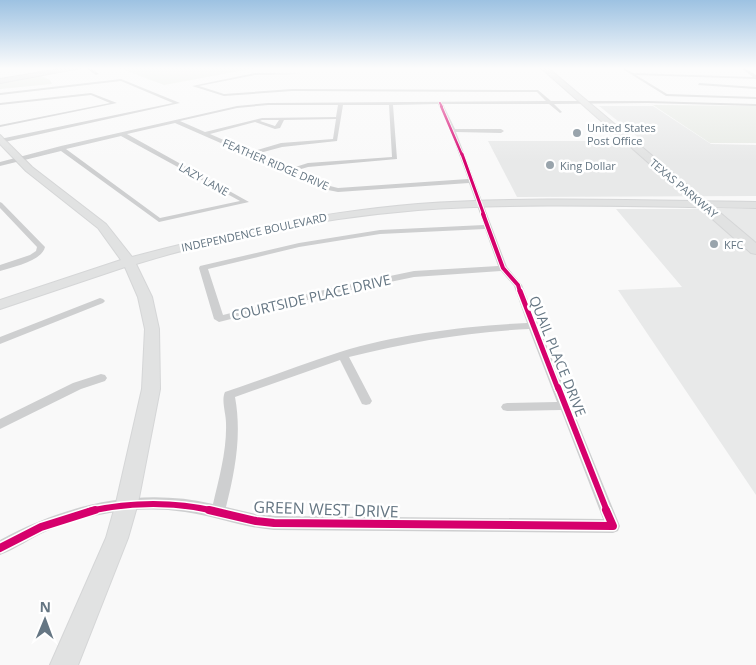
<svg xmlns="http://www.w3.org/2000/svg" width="756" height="665" viewBox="0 0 756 665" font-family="'Open Sans',sans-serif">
<rect width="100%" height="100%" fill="#f9f9f9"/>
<!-- built -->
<path fill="#e8e9e9" d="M599,106H653L711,144L756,145V196L517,197L488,141H643Z
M616,209H756V495L618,290L682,287Z"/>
<!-- green -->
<path fill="#e8ebe6" d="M119,68H256L164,85Z
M39,75L50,80L52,84L0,89V81Z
M653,105L756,106V143H710Z"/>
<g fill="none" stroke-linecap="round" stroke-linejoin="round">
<!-- secondary casing -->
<g stroke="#d5d6d7" stroke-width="2">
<path id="secondary" d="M66,68H81L0,83V79Z
M0,135L32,167L106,224L132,257C226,232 321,212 418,204C531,196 644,201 756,202V208C644,207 531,202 418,210C323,218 227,236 136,264L152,297L159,329L160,389L138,503L128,538L78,665H50L106,538L116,503L142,389L145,329L138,297L125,267L0,309V300L121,260L98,228L26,171L0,144Z"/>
</g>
<!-- primary casing -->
<g stroke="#d5d6d7" stroke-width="2">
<path id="primary" d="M541,68H548L756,243V254L751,253Z"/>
</g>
<!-- street -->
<path fill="#cecfd0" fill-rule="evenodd" d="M86,68H90L99,74L96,75Z
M621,68H625L633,73L753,77L741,68H745L756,75V79L636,75L667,94L756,97V99L666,96Z
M255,73L303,74L255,75L199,86L224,94L292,89L538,90L551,101H648L756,104V106L648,103L554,104L562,112L560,113L549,104H443L455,129H501L504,131L501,133L456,132L507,267L522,285L620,526L618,531L613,533L274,530C244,528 215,516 185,512C139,505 90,513 47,531C31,538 16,549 0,555V540C66,504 139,487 213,504C219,478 227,450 226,423C226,414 221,400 225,392C263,379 301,365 340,352C397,334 467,326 527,323L514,286L501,271L414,277L332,294L219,322L214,319L199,268L200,266L299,243L380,230L484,225L469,183L338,192L328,190L175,123L127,134L249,202L159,222L61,151L0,166V162L61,146L237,106L268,103L546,101L537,92L292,91L224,96L192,86ZM438,104L450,130L468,179L338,188L330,186L294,171L308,167L397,159L393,105ZM268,105H338L336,117L262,118L205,132L180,121L237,108ZM343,105H389L392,157L308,163L289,169L256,154L282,147L337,141ZM336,119L333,139L281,143L251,152L210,134L255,122L275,129L280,128L284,120ZM279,120L275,126L260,121L262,120ZM121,136L240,201L160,218L66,149ZM485,229L498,266L414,271L332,288L223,315L208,269L299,247L380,234ZM529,329L557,402L507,403L503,404L501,407L503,410L507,411L561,410L603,519L280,516L256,514L226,507C235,471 242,435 235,397L340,360L362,404L366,405L370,404L372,401L349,357C409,342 468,332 529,329Z
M121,79L180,103L0,143V139L173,103L121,81L0,95V93Z
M699,83L756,87V89L698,85Z
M91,93L117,103L0,127V125L110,103L91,95L0,105V103Z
M0,202L2,203L45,247C42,261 13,267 0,271V265L30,255L36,251L37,247L0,208Z
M100,298L103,299L105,301L103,303L0,344V337Z
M101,374L105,375L107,378L105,381L81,389L0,429V419L73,383Z"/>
<!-- secondary -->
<use href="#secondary" fill="#e1e2e2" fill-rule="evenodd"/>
<!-- primary -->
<use href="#primary" fill="#e1e2e2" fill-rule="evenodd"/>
<!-- cycleway-far6 casing -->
<g stroke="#fff" stroke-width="3">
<path id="cycleway-far6" d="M440,103L442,107"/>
</g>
<!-- cycleway-far5 casing -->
<g stroke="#fff" stroke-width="4">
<path id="cycleway-far5" d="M441,106L462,155"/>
</g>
<!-- cycleway-far4 casing -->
<g stroke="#fff" stroke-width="5">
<path id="cycleway-far4" d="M462,154L484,215"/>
</g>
<!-- cycleway-far3 casing -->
<g stroke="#fff" stroke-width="6">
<path id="cycleway-far3" d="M483,214L503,268L518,285L520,292"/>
</g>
<!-- cycleway-far2 casing -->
<g stroke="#fff" stroke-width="8">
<path id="cycleway-far2" d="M520,291L558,389"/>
</g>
<!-- cycleway-far1 casing -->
<g stroke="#fff" stroke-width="9">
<path id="cycleway-far1" d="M558,387L607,511
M89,511C131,502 172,501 215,511"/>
</g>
<!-- cycleway casing -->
<g stroke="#fff" stroke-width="11">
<path id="cycleway" d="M209,510L256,521L274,523L613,526L606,510
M0,548L41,527L95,510"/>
</g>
<!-- cycleway-far6 -->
<use href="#cycleway-far6" stroke="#d6006c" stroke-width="2"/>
<!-- cycleway-far5 -->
<use href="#cycleway-far5" stroke="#d6006c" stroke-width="2.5"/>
<!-- cycleway-far4 -->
<use href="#cycleway-far4" stroke="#d6006c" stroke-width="3"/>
<!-- cycleway-far3 -->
<use href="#cycleway-far3" stroke="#d6006c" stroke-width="4"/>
<!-- cycleway-far2 -->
<use href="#cycleway-far2" stroke="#d6006c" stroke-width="5"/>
<!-- cycleway-far1 -->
<use href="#cycleway-far1" stroke="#d6006c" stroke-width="6"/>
<!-- cycleway -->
<use href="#cycleway" stroke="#d6006c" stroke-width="8"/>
</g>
<!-- sky -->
<linearGradient id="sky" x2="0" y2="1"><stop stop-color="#9dc2e2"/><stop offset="0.42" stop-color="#fcfcfc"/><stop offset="1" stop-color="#fcfcfc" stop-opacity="0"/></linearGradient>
<rect width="756" height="162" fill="url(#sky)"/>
<!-- markers -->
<g fill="#99a4ac" stroke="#fff" stroke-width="2">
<circle cx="577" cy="133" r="5"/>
<circle cx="550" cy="165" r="5"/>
<circle cx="714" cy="244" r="5"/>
</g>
<g text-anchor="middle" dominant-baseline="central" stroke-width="5" stroke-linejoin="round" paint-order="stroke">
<!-- far-poi labels -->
<g font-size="11" fill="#657683" stroke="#fff" text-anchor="start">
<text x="587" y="127">United States<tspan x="587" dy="13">Post Office</tspan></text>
<text x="560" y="165">King Dollar</text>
<text x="724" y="244">KFC</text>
</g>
<!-- far-street labels -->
<g font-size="11" fill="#657683" stroke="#fff">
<text transform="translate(276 164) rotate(23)">FEATHER RIDGE DRIVE</text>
<text transform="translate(204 179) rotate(29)">LAZY LANE</text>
<text transform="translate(684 188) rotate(40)">TEXAS PARKWAY</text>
<text transform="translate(254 232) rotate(-12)">INDEPENDENCE BOULEVARD</text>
</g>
<!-- street labels -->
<g font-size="14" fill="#657683" stroke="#fff">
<text transform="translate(311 297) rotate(-13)">COURTSIDE PLACE DRIVE</text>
<text transform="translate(558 356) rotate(68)">QUAIL PLACE DRIVE</text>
</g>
<!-- near-street labels -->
<g font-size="16" fill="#657683" stroke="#fff">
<text transform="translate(326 509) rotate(2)">GREEN WEST DRIVE</text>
</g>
</g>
<!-- north arrow -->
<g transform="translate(45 620) rotate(1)" stroke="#ffffff" stroke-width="4" paint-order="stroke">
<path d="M0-4L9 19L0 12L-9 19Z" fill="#657683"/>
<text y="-8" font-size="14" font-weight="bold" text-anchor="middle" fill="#657683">N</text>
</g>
</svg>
